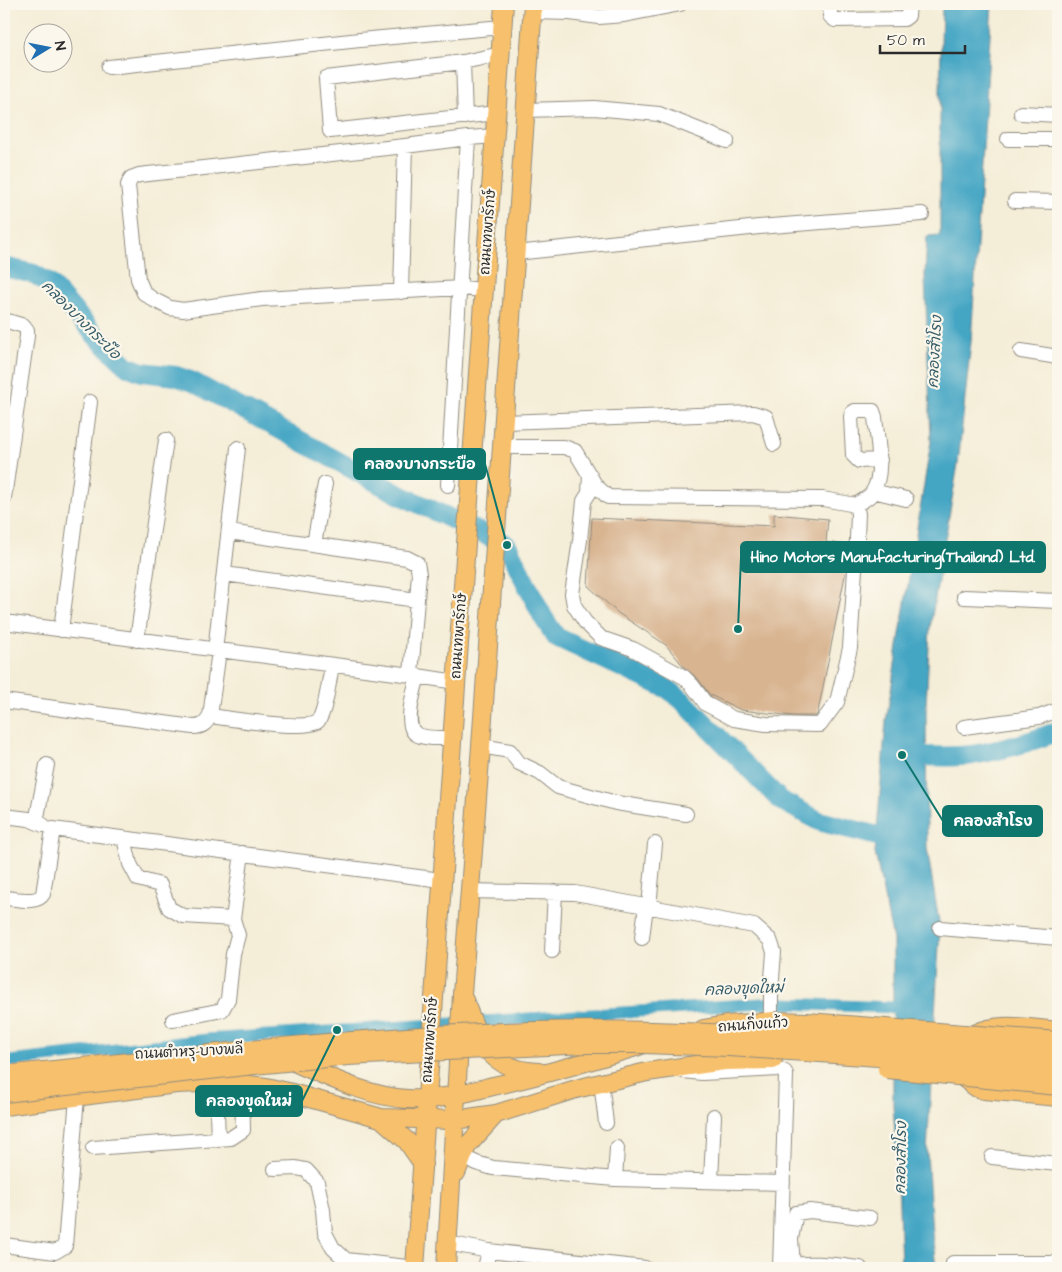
<svg xmlns="http://www.w3.org/2000/svg" width="1062" height="1272" viewBox="0 0 1062 1272" font-family="'Architects Daughter','Playpen Sans Thai',sans-serif">
<rect width="100%" height="100%" fill="#fbf7ec"/>
<filter id="ink" filterUnits="userSpaceOnUse"><feTurbulence type="fractalNoise" baseFrequency=".02" numOctaves="2"/><feDisplacementMap in="SourceGraphic" scale="10" xChannelSelector="R" yChannelSelector="G"/><feConvolveMatrix kernelMatrix="1 2 1 2 8 2 1 2 1" color-interpolation-filters="sRGB"/></filter>
<filter id="wash" filterUnits="userSpaceOnUse"><feTurbulence type="fractalNoise" baseFrequency=".0096" numOctaves="4" result="noise"/><feDisplacementMap in="SourceGraphic" scale="20" xChannelSelector="R" yChannelSelector="G"/><feGaussianBlur stdDeviation="1.12" result="paint"/><feColorMatrix in="noise" values="0 0 0 0 0 0 0 0 0 0 0 0 0 0 0 0 0 1.4 0 .05"/><feComposite in="paint" operator="in"/></filter>
<g filter="url(#wash)">
<rect width="100%" height="100%" fill="#f4edd7"/>
<!-- water -->
<path fill="#44a6c4" stroke="#386878" d="M942,4H992L971,342L958,464L930,628L926,705L927,848L940,928L927,1152L932,1233L936,1268H901L898,1172L893,1105V940L875,853L886,721L931,441L925,276L927,236L940,235V91Z"/>
<g fill="none" stroke-linecap="round" stroke-linejoin="round">
<!-- canal -->
<path stroke="#44a6c4" stroke-width="12" d="M4,1062L212,1039L770,1003L908,1008"/>
<!-- river -->
<path stroke="#44a6c4" stroke-width="20" d="M4,267L34,274L49,283L96,336L127,366L142,372L176,376L193,382L396,493L507,545L543,617L556,637L668,689L682,700L780,800L819,821L897,841
M902,755C925,756 949,758 972,755C1002,750 1031,742 1058,731"/>
</g>
<g id="blocks">
<!-- building -->
<path fill="#d8b490" d="M774,514L828,519L826,542L848,545L846,570L818,712L816,716H793L741,710L710,695L698,679L684,667L666,645L618,613L588,586L592,518L774,526Z"/>
</g>
</g>
<g filter="url(#ink)">
<use href="#blocks" fill-opacity="0" stroke="#908c81" stroke-width="1"/>
<g fill="none" stroke-linecap="round" stroke-linejoin="round">
<!-- minor casing -->
<g stroke="#908c81" stroke-width="16">
<path id="minor" d="M830,4V16L835,20L904,19L908,16L909,4
M532,12L570,13L599,17L624,15L680,4
M463,62L465,117
M109,67L360,40L502,27
M525,110L594,108L659,114L727,141
M497,113L330,131L326,78L463,62L501,54
M1021,113L1058,115
M1008,139H1058
M1015,201L1058,202
M516,253L759,227L922,214
M484,290L461,288L262,299L183,310L170,308L154,300L144,293L138,279L128,185L131,178L139,175L405,146L468,138L496,136
M401,292L405,146
M4,320L24,326L27,330V336L4,498
M1021,351L1058,357
M504,422L753,413L766,417L774,444
M502,447H564L575,451L596,486L608,497L823,499L856,505L858,514L857,538L850,648L837,702L820,725L766,724L734,719L706,704L692,685L684,677L633,649L601,638L585,622L574,605L572,594L580,540L584,501L589,493L590,475
M448,485L468,138
M873,491L906,499
M856,505C861,501 868,499 872,493C885,474 877,439 875,417L873,411H855L852,413L851,417L853,455L859,461L880,460
M229,532L407,558L417,563L419,574L411,675
M314,544L325,484
M224,574L417,600
M964,597L1058,601
M4,622L411,675L456,682
M61,630L90,402
M137,640L166,440
M215,651L238,448
M418,676C415,687 403,726 416,734C424,739 441,738 452,738
M4,701L193,727C202,727 206,724 210,716L219,651
M210,716C228,718 307,732 318,721C325,714 330,676 332,665
M964,727L1039,717L1058,710
M481,746L510,751L519,763L540,773L558,787L616,803L686,814
M4,816L29,819L43,825
M36,822L47,765
M124,838L130,864L138,879L160,885L169,908L183,916L233,919
M469,891L575,893L754,926L770,940L774,952L771,992V1021
M4,898C14,898 37,905 43,894L53,829L441,880
M649,907L655,844
M940,928L1058,938
M642,938L646,906
M552,951L555,892
M173,1020L222,1010L228,999L233,954L238,935L233,919L242,853
M683,1071L702,1073L778,1069L785,1072L786,1075L780,1268
M216,1082L218,1140
M601,1082L606,1123
M93,1148L231,1138L243,1130L242,1084
M462,1156L476,1163L493,1168L615,1179L783,1183
M992,1157L1058,1164
M275,1169L296,1168L306,1170L317,1182L323,1210L325,1233L333,1248L346,1260L415,1268
M615,1179L617,1148
M711,1181L714,1116
M447,1243L489,1251
M4,1245L55,1252L65,1246L77,1097
M953,1263H1058
M793,1265L791,1239L796,1213L810,1211L870,1218
M785,1266C810,1261 835,1265 860,1268
M485,1268L489,1251L645,1268"/>
</g>
<!-- major casing -->
<g stroke="#908c81" stroke-width="20">
<path id="major" d="M464,1000C480,1041 487,1070 539,1072
M703,1029L726,1025L775,1021
M975,1034C999,1021 1032,1029 1058,1031
M289,1060C327,1076 366,1096 407,1099C437,1101 465,1093 493,1086C543,1075 591,1061 639,1046
M966,1069L965,1079L977,1088L984,1090L1058,1097
M4,1106L176,1084L226,1082L266,1087L288,1092L381,1118L455,1120L496,1114L576,1089L647,1072L724,1061L773,1060
M381,1118L407,1141L423,1164
M456,1173L467,1146L496,1114
M415,1268L504,4
M446,1268L462,994L481,746L533,4"/>
</g>
<!-- minor -->
<use href="#minor" stroke="#fff" stroke-width="14"/>
<!-- major -->
<use href="#major" stroke="#f7c06c" stroke-width="18"/>
<!-- major-bridge casing -->
<g stroke="#908c81" stroke-width="20" stroke-linecap="butt">
<path id="major-bridge" d="M775,1021L807,1022L1058,1041
M887,1069L1058,1086
M4,1075C180,1057 356,1036 533,1031C634,1028 735,1033 836,1040C910,1045 984,1050 1058,1057
M4,1093L264,1064L348,1056L587,1044H643L729,1047L982,1064L1058,1071"/>
</g>
<!-- major-bridge -->
<use href="#major-bridge" stroke="#f7c06c" stroke-width="18"/>
</g>
</g>
<g text-anchor="middle" dominant-baseline="central" stroke-width="4.5" stroke-linejoin="round" paint-order="stroke">
<!-- street labels -->
<g font-size="14" fill="#2b2b2b" stroke="#fbf7ec">
<text transform="translate(488 232) rotate(-86)">ถนนเทพารักษ์</text>
<text transform="translate(459 636) rotate(-86)">ถนนเทพารักษ์</text>
<text transform="translate(753 1025) rotate(-4)">ถนนกิ่งแก้ว</text>
<text transform="translate(430 1040) rotate(-86)">ถนนเทพารักษ์</text>
<text transform="translate(189 1052) rotate(-3)">ถนนตำหรุ-บางพลี</text>
</g>
<!-- water labels -->
<g font-size="15" font-style="italic" fill="#355c68" stroke="#fbf7ec">
<text transform="translate(81 320) rotate(45)">คลองบางกระบือ</text>
<text transform="translate(935 352) rotate(-87)">คลองสำโรง</text>
<text transform="translate(744 989) rotate(-2)">คลองขุดใหม่</text>
<text transform="translate(901 1158) rotate(-89)">คลองสำโรง</text>
</g>
</g>
<!-- callouts -->
<path fill="none" stroke="#0f766e" stroke-width="2" d="M507 545L485 464M738 629L741 557M902 755L943 821M337 1030L302 1101"/>
<g fill="#0f766e" stroke="#fbf7ec" stroke-width="2">
<circle cx="507" cy="545" r="5"/>
<circle cx="738" cy="629" r="5"/>
<circle cx="902" cy="755" r="5"/>
<circle cx="337" cy="1030" r="5"/>
</g>
<g fill="#0f766e" stroke="#0f766e" stroke-width="2">
<rect x="354" y="449" width="131" height="30" rx="5"/>
<rect x="741" y="542" width="304" height="30" rx="5"/>
<rect x="943" y="806" width="99" height="30" rx="5"/>
<rect x="196" y="1086" width="106" height="30" rx="5"/>
</g>
<g font-size="15" text-anchor="middle" font-weight="bold" fill="#fff">
<text x="420" y="469">คลองบางกระบือ</text>
<text x="893" y="562">Hino Motors Manufacturing(Thailand) Ltd.</text>
<text x="993" y="826">คลองสำโรง</text>
<text x="249" y="1106">คลองขุดใหม่</text>
</g>
<!-- margin -->
<rect width="1062" height="1272" fill="none" stroke="#fbf7ec" stroke-width="20"/>
<!-- north arrow -->
<g transform="translate(48 48) rotate(80)"><circle r="24" fill="#fbf7ec" stroke="#a8a59f"/>
<path d="M0-4L9 19L0 12L-9 19Z" fill="#1f6fb2"/>
<text y="-8" font-size="14" font-weight="bold" text-anchor="middle" fill="#2b2b2b">N</text>
</g>
<!-- scale -->
<path d="M880 45v8h85v-8" fill="none" stroke="#2b2b2b" stroke-width="2.5"/>
<text x="887" y="45" font-size="15" fill="#2b2b2b" stroke="#fbf7ec" stroke-width="4" paint-order="stroke">50 m</text>
</svg>
